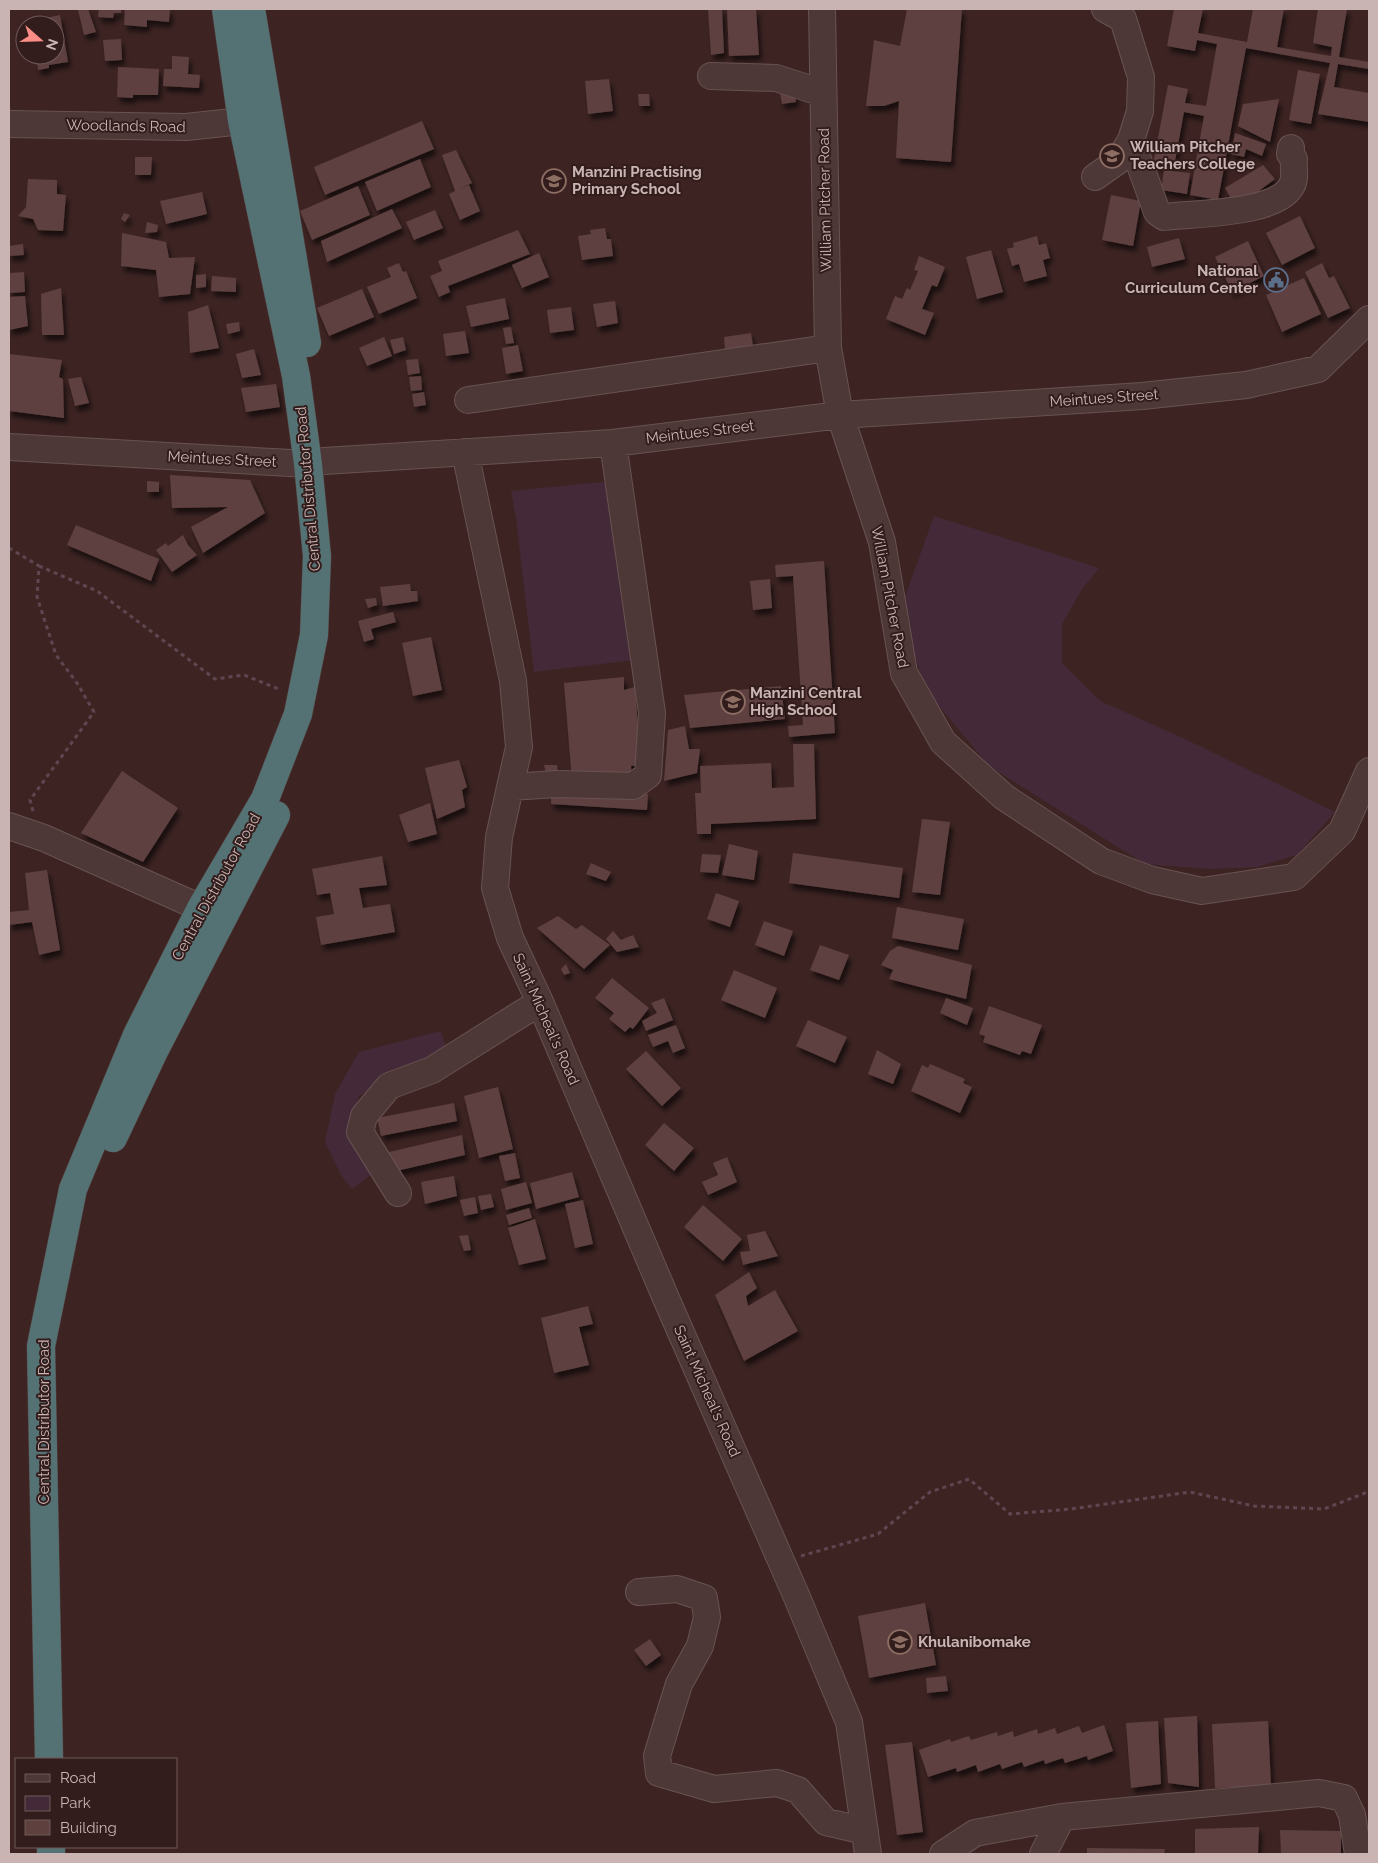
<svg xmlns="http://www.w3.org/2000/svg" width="1378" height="1863" viewBox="0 0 1378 1863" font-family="Raleway,sans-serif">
<defs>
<filter id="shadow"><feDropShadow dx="3" dy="5.5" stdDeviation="2.5" flood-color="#0009"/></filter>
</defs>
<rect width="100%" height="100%" fill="#3d2423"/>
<!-- green -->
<path fill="#442a38" d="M613,481L634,660L534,672L516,518L511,491Z
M934,516L1099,568L1082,589L1062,624V663L1100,701L1185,739L1335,812L1297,855L1257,867L1210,869L1145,864L989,766L925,689L901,608Z
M441,1031L446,1048L359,1096L355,1115L372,1174L352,1189L341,1175L325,1142L335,1094L359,1052Z"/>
<!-- building -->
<path fill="#5e403f" filter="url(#shadow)" d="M88,9L96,32L84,35L78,10Z
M99,9H121V13H114L113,18L98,17Z
M125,9H170L169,22L147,20V27L124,25Z
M708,9H722L724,53L711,55Z
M727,9H756L759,55L729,56Z
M907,9H962L951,162L896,158L899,101L884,106H866L874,40L900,46Z
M1174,9H1203L1198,33L1247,42L1253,9H1284L1277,47L1331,56L1332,47L1313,43L1318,9H1347L1339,57L1369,62V69L1338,64L1334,87L1369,93V122L1318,114L1330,63L1246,48L1218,200L1190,195L1204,116L1184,112L1174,167L1153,164L1168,85L1188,89L1185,103L1206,106L1217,44L1197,40L1195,51L1167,46Z
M60,15L68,62L49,65V68L38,70L36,55H55V25H37L36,20Z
M121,39L122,60L105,61L103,40Z
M172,56L189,57L188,74L200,75L199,88L163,86L164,69H172Z
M118,67L159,69L158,95H133V98L117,97Z
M1298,70L1320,74L1311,124L1289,120Z
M609,79L613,111L588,114L585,81Z
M795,91L796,102L782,104L780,93Z
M638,94H649L650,106H639Z
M1279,99L1270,142L1238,126L1243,104Z
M422,121L434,149L325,195L314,167Z
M1235,133L1266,144L1262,156L1246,149L1244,157L1231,154Z
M456,150L472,183L459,189L469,185L480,211L460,220L449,194L455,191L442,155Z
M135,157H152L151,175H135Z
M420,159L431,187L377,211L365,182Z
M1263,165L1275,179L1236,208L1225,188Z
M1164,170L1190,173L1187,194L1161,190Z
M28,179L57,180V194L66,195L63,231L38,230L33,219L18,216L26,207Z
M358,186L370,215L312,240L300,211Z
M202,192L207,214L166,224L160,201Z
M1111,195L1141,201L1133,246L1102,240Z
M392,209L402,228L327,262L321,241Z
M435,210L443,228L414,240L406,222Z
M124,213L130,215L125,222L121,219Z
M1300,216L1315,248L1282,265L1266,233Z
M147,222L158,225L157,232L145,233Z
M605,228L607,239H611L613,256L582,260L578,236L591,234L590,230Z
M518,230L530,254L448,286L450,292L439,297L430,276L442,271L438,261Z
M122,233L166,242L169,258L195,257L190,294L159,297L156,270L121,266Z
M1037,236L1039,245L1046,243L1050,258L1043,260L1047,276L1024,282L1019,264L1012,266L1007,249L1014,247L1013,243Z
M1179,238L1185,259L1152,267L1147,247Z
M1248,241L1264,276L1232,292L1215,257Z
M23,244L24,255L9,256V246Z
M991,250L1003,292L977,299L966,257Z
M539,253L549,277L522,288L512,265Z
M919,256L945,267L937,287L932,285L922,309L934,313L925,335L886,319L895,296L902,299L907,288L910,290L918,271L914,270Z
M399,263L403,272L406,271L417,298L379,314L367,287L391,277L387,268Z
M1322,263L1329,278L1334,276L1350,308L1328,318L1305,272Z
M24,272L25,292L10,293V273Z
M206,274V287L196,288V275Z
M212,276L236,278V292L211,291Z
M1304,278L1321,314L1282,332L1266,295Z
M61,288L64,335H42L41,294Z
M362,289L374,317L329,336L317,308Z
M25,296L28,326L9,330V297Z
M505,298L509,319L471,327L466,306Z
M615,301L618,323L597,327L593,304Z
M208,305L219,348L190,353L188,312Z
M571,307L574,330L550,333L547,310Z
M239,322L240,331L228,334L226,324Z
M511,327L514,343L506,344L503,328Z
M465,331L469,353L446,356L443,334Z
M751,333L753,346L725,350L724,337Z
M384,337L392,356L367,366L359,348Z
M403,337L406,350L394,354L390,340Z
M518,345L523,371L506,374L502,348Z
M254,349L261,375L242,378L236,354Z
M9,354L62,360L59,377L63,379L64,418L9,411Z
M418,359L420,373L408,375L406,360Z
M421,376L422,390L411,391L409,377Z
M81,377L89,403L75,406L68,379Z
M276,384L280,407L246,412L241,388Z
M424,392L426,405L414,407L412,394Z
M170,475L250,480L265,513L203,553L191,527L228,507L172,508Z
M147,481L159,482V492H147Z
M76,525L159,559L151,581L67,545Z
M183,535L188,545L197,555L172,572L156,550L166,543L168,546Z
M824,561L835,733L789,737L788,726L803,725L793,576L776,577L775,565Z
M770,579L772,608L753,610L750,581Z
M410,584L411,591H417L418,601L383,606L380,587Z
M376,598L377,605L368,608L365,599Z
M393,612L396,622L371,629L374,639L364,642L358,621Z
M431,637L442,690L413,696L402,643Z
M624,677V690L635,687L641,765L631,766L632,777L572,781L564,683Z
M781,686L785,719L690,728L684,695Z
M685,726L689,749H700L697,773L664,781L668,730Z
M793,744H814L816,819L711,824V834H697L695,793H701L700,766L771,763L772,788L794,787Z
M459,760L467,787L462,790L465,807L437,819L425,768Z
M544,765H557L558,773L546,774Z
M122,771L178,808L143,862L81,833Z
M551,788L648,794L647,810L551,804Z
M430,803L437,834L408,842L399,815Z
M922,819L950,822L940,895L912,892Z
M729,844L758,851L754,880L722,875Z
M793,853L903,868L899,898L789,883Z
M702,854L721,855L718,873L700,872Z
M382,856L387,885L359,888L363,908L390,904L395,932L321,945L316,917L334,914L330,893L317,895L312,869Z
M591,863L611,872L606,881L586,874Z
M47,870L60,950L39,955L32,922L9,925V912L29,910L25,873Z
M716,893L739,901L730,927L707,919Z
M897,907L964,919L958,950L892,938Z
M558,916L576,929L582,925L610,945L584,969L537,928Z
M764,921L793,931L784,956L755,945Z
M613,931L621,940L633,935L639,947L617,952L606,939Z
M820,945L849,955L839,980L810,970Z
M898,946L972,965L966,999L889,979L893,970L881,965L890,951Z
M566,964L570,973L564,975L561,969Z
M734,970L777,988L765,1018L721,1000Z
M612,978L649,1008L633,1029L630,1027L625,1032L609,1019L614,1013L595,998Z
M664,998L673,1020L646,1031L642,1021L657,1013L651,1003Z
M946,998L973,1008L967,1025L940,1013Z
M989,1006L1042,1025L1031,1054L1022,1051L1020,1055L983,1042L985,1036L979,1034Z
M808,1020L847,1037L835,1063L796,1046Z
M676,1025L685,1048L673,1053L668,1041L653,1047L648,1035Z
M877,1050L901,1064L893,1084L868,1074Z
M646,1051L681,1088L662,1106L626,1069Z
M930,1064L965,1079L963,1083L972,1087L960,1113L911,1091L922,1065L928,1068Z
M498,1087L513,1149L479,1158L464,1096Z
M454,1103L457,1121L381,1136L377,1118Z
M664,1123L694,1148L674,1171L645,1145Z
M462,1135L465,1155L388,1173L385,1153Z
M515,1153L520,1178L505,1181L499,1156Z
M727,1157L737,1182L708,1195L702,1182L718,1175L713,1163Z
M572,1172L579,1197L536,1209L530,1183Z
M454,1176L457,1196L425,1204L421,1182Z
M526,1182L532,1203L506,1210L501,1189Z
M491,1194L494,1207L481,1210L478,1196Z
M475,1197L478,1213L464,1216L460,1200Z
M583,1200L593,1244L575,1248L565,1204Z
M703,1205L742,1239L723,1261L684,1227Z
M529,1208L532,1218L509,1225L506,1215Z
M535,1219L546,1259L519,1265L508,1228Z
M765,1231L778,1256L743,1265L740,1252L750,1251L747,1235Z
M468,1235L471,1250L464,1251L459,1236Z
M749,1272L757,1288L746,1296L748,1306L775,1290L798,1331L744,1361L715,1295Z
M588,1306L593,1324L579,1327L589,1365L554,1373L541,1318Z
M925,1603L936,1665L869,1678L858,1616Z
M650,1639L661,1655L646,1666L634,1650Z
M946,1676L948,1691L927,1693L926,1678Z
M1197,1716L1199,1787L1168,1783L1164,1718Z
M1158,1721L1161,1784L1131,1788L1126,1723Z
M1268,1721L1271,1786L1215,1788L1212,1724Z
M1104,1725L1113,1751L1088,1760L1087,1756L1065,1763L1063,1758L1045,1764L1044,1760L1024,1767L1022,1762L1002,1769L1000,1764L978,1772L976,1765L957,1772L956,1768L928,1777L919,1750L950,1739L951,1742L969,1736L971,1740L997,1732L998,1736L1013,1731L1014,1737L1037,1729L1038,1734L1055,1728L1057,1734L1079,1726L1082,1733Z
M912,1742L923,1832L897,1835L885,1745Z
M1259,1827L1258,1854H1195V1829Z
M1280,1830L1341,1831V1854H1281Z
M1087,1848L1165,1849L1164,1854H1087Z"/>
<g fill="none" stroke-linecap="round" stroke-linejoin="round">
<!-- minor casing -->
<g stroke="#685352" stroke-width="28">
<path id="minor" d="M822,9L828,348L840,415L882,542L904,673L943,742L1004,797L1101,861L1152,880L1202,891L1294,877L1342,831L1369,771
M711,76L776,78L823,93
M9,124L186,127L242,121
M1131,140L1157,212L1164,217C1193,213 1277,215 1292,185C1296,178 1293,167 1294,159L1290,154L1291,148
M1095,177L1119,160L1131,140L1140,111L1141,77L1123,19L1105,9
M468,400L828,348
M9,447L308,464L324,461L613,443L840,415L1142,396L1246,385L1318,369L1369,319
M465,452L513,681L519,747L499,837L495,888L510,938L540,1002L665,1296L796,1595L849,1722L868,1854
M510,787L557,784L633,786L648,775L652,713L613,443
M9,826L44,838L201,908L221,920
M398,1193L360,1132L364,1116L389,1086L432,1070L540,1002
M639,1592L677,1589L704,1598L707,1617L700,1646L679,1684L666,1726L657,1756L659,1773L714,1789L777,1783L798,1790L826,1822L865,1831
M943,1854L975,1833L1062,1817L1319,1793L1344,1798L1352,1815L1358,1854
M1043,1854L1062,1817"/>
</g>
<!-- highway casing -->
<g stroke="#55403f" stroke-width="29">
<path id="highway" d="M251,9L307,343
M113,1138L154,1051L276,815
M49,1759L41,1346L73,1189L137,1035L201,908L265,799L298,714L314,635L317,556L308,464L296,376L242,121L226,9
M51,1847V1854"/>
</g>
<!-- path -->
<path stroke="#5f4751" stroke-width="3" stroke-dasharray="4 4" stroke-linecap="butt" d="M9,548L39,566L37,597L56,655L77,683L94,712L30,800L33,811
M39,566L97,591L215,679L244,675L281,690
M801,1556L878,1534L930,1492L969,1479L1010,1514L1071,1509L1190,1492L1254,1506L1324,1509L1365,1493L1369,1495"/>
<!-- minor -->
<use href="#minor" stroke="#4d3837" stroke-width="26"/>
<!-- highway -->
<use href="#highway" stroke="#547274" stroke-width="28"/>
</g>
<!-- icons -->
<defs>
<g id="school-ring" transform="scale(1.25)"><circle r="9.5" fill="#321d1c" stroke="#8d6e63" stroke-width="1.5"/><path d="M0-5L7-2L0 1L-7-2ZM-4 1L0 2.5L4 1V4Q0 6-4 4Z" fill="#8d6e63"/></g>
<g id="civic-ring" transform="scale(1.25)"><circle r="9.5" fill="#321d1c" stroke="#5c6f8a" stroke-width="1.5"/><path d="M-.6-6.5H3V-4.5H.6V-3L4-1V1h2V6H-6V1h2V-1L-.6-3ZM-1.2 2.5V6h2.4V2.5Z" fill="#5c6f8a"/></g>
</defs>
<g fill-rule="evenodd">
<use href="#school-ring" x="1112" y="156"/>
<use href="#school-ring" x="554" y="181"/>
<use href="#civic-ring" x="1276" y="280"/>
<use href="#school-ring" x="733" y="702"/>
<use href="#school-ring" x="900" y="1642"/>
</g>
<g text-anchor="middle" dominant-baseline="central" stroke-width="4" stroke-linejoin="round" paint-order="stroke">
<!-- street labels -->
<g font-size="15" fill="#c9b4b3" stroke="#321d1c">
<text transform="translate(126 126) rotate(1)">Woodlands Road</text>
<text transform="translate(825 200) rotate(-91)">William Pitcher Road</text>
<text transform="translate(1104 398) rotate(-4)">Meintues Street</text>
<text transform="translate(700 432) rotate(-7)">Meintues Street</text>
<text transform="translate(222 459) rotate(3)">Meintues Street</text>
<text transform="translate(308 489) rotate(-95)">Central Distributor Road</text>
<text transform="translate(890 597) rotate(79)">William Pitcher Road</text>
<text transform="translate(216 887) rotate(-61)">Central Distributor Road</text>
<text transform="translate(546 1019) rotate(66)">Saint Micheal's Road</text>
<text transform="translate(707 1391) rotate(66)">Saint Micheal's Road</text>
<text transform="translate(44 1422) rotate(-90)">Central Distributor Road</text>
</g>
<!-- poi labels -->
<g font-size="15" font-weight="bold" fill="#c9b4b3" stroke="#321d1c" text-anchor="start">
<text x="1130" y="147">William Pitcher<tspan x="1130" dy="17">Teachers College</tspan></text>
<text x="572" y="172">Manzini Practising<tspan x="572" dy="17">Primary School</tspan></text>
<text x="1258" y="271" text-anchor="end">National<tspan x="1258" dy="17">Curriculum Center</tspan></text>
<text x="750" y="693">Manzini Central<tspan x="750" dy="17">High School</tspan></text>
<text x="918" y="1642">Khulanibomake</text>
</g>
</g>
<!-- border -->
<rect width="1378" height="1863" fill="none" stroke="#c9b4b3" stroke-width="20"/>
<!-- legend -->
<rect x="15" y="1758" width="162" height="90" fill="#321d1c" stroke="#6e5958"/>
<rect x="25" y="1774" width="25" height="8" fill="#4d3837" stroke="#6e5958"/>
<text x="60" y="1783" font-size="15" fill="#c9b4b3">Road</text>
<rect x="25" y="1796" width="25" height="15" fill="#442a38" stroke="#6e5958"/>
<text x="60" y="1808" font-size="15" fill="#c9b4b3">Park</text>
<rect x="25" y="1820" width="25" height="15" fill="#5e403f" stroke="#6e5958"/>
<text x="60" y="1833" font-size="15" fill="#c9b4b3">Building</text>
<!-- north arrow -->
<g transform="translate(40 40) rotate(110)"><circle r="24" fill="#321d1c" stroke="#6e5958"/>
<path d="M0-4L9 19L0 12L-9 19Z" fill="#fa8e86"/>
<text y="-8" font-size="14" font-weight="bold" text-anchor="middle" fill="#c9b4b3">N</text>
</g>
</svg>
